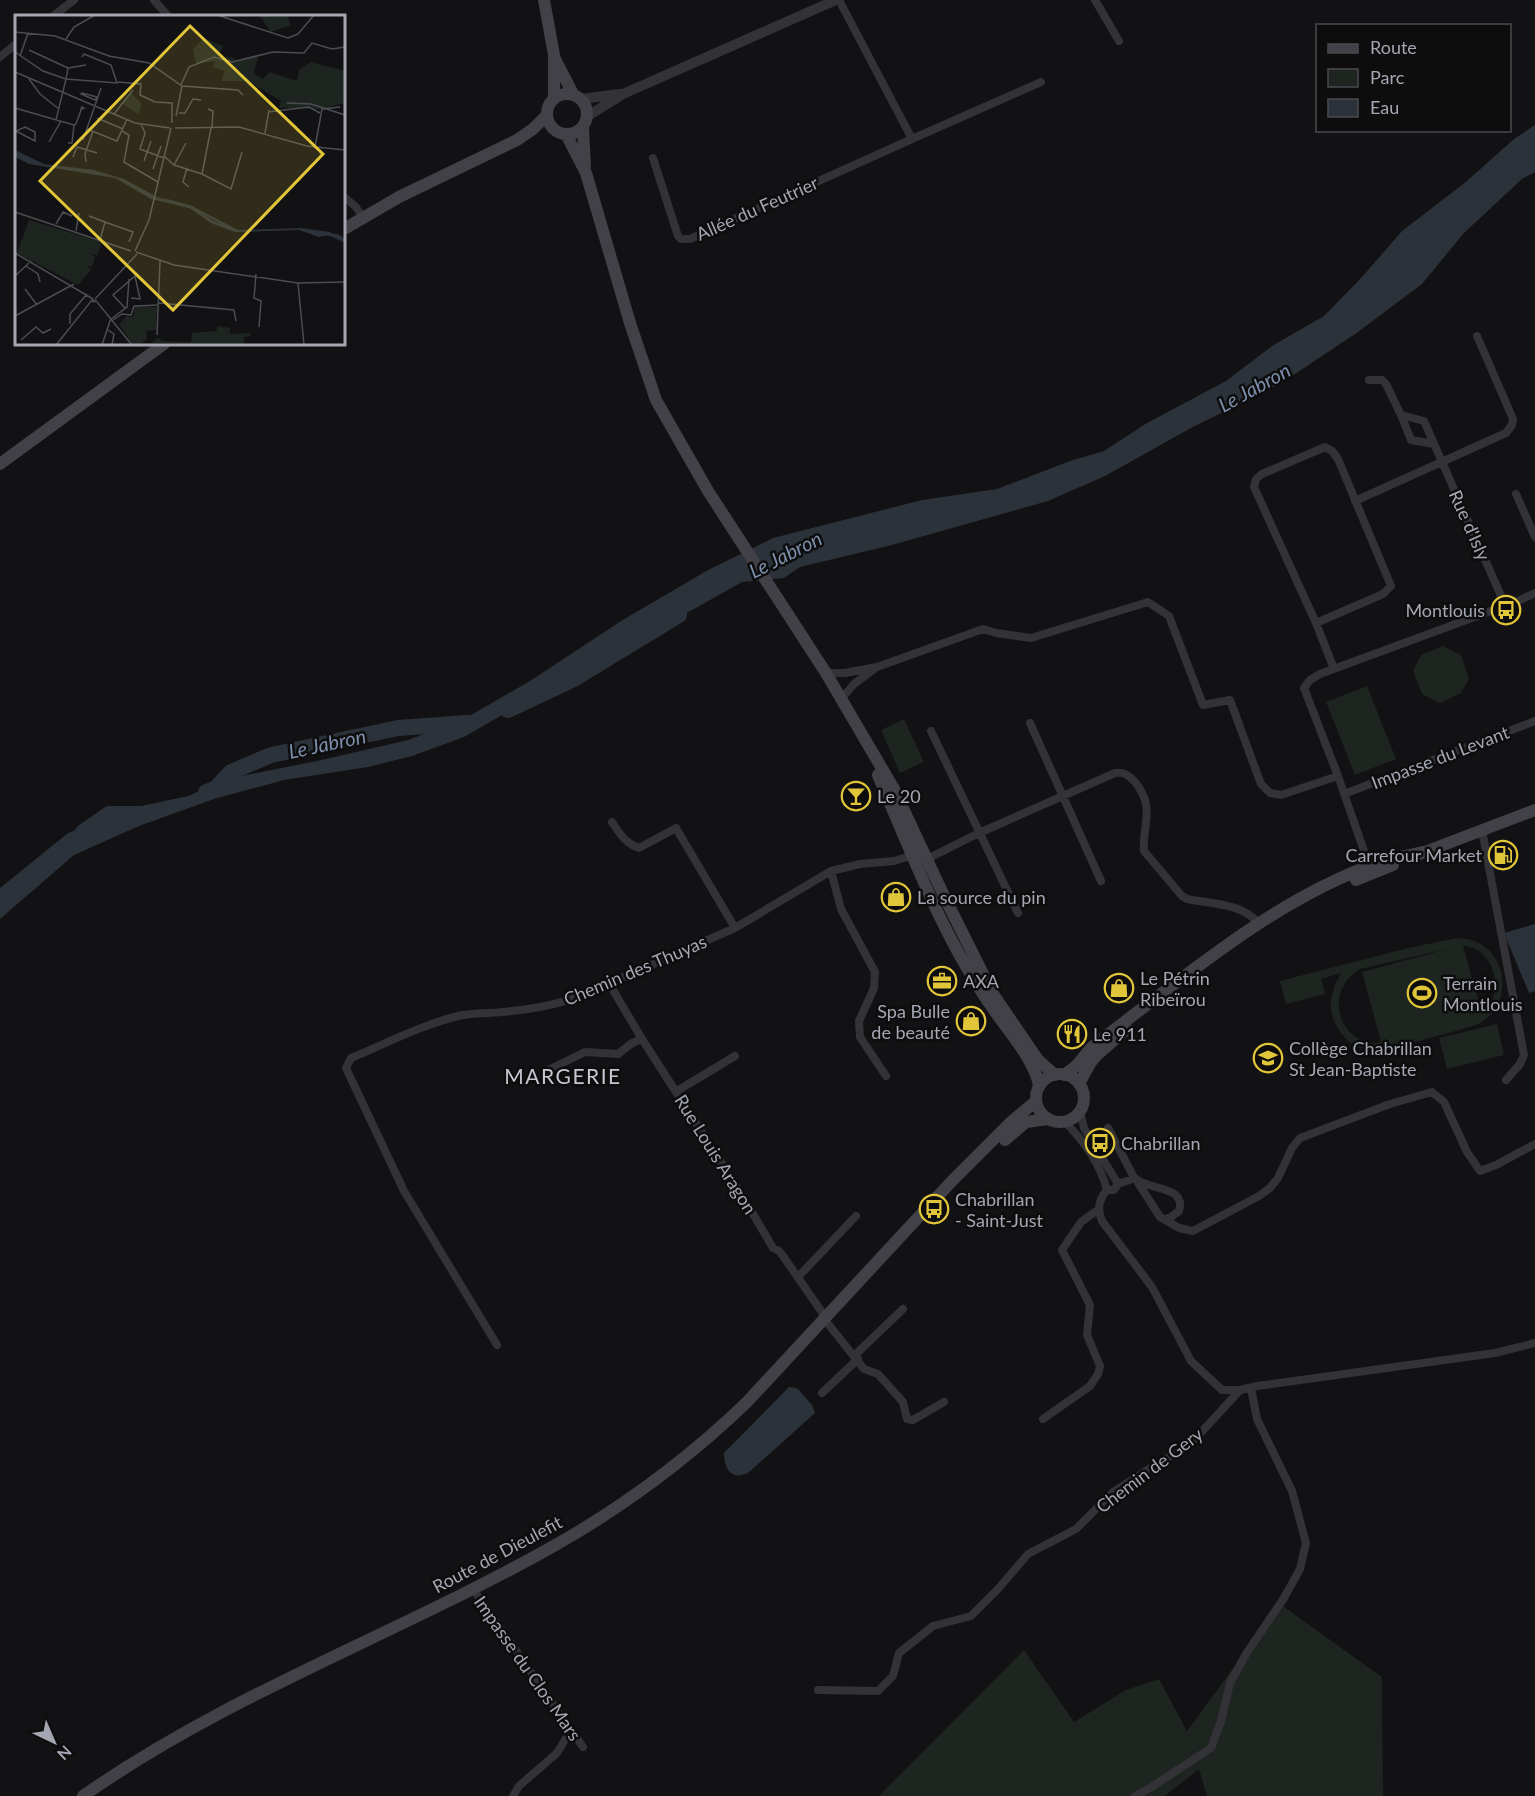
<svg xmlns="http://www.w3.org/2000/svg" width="1535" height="1796" viewBox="0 0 1535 1796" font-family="Lato,sans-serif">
<rect width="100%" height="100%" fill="#121113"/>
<!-- green -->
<path fill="#1e2520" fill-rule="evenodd" d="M1443,646L1461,655L1469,679L1461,693L1440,703L1422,694L1413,671L1421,655Z
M1367,686L1396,759L1355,775L1326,702Z
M904,719L924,762L900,773L881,730Z
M1457,938C1461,939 1467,938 1471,940C1511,952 1513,1009 1476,1025C1451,1032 1380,1055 1358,1047C1348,1043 1341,1034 1336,1025C1326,1006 1332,990 1341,973L1321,979L1325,994L1286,1004L1280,981L1408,948ZM1463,946C1488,947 1501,976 1493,998C1491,1005 1486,1010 1482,1014ZM1451,948L1362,972L1381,1042C1342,1049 1320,993 1360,969Z
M1497,1024L1504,1055L1447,1069L1439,1038Z
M1280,1604L1382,1677L1383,1796H1207L1199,1769L1165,1796H879L1024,1650L1074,1722L1126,1690L1159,1679L1187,1731Z"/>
<!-- water -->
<path fill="#2c323a" d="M1535,125V172L1522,179L1464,233L1422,284L1358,332L1280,384L1191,428L1105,476L1048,501L892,545L800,567L784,578L742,582L696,608L624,645L464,737L412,756L368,767L284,780L214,799L139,826L74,855L0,919V888L68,833L132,808L188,796L226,779L317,761L408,740L464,719L530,681L621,621L708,570L773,538L922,500L997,489L1070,461L1104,451L1147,423L1226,381L1272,346L1324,316L1362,277L1402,231L1467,181L1514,139Z
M1535,924V991L1529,993L1504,933Z
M789,1387L796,1388L799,1390L812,1405L815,1413L748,1473C731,1481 724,1468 724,1453Z"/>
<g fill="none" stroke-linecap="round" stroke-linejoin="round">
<!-- river -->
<path stroke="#2c323a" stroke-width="16" d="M508,710L574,679L679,615
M206,792L215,789L231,772L271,755L398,728L467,723
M83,832L109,814H139"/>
<!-- minor -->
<path stroke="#333337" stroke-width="8" d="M154,0L168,16
M839,0L912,139L1041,82
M1095,0L1119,41
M53,16L74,0
M0,57L16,44
M653,158L678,236L681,239H690L912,139
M344,197L355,206L363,217
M1369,380H1382L1386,384L1401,415L1424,421L1505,605
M1401,415L1411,440L1434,444
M1325,447L1332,451L1338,459L1391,586L1383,594L1316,623L1254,487L1256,479L1262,474Z
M1516,494L1535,537
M1355,501L1506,433L1512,425L1513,419L1477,336
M1316,623L1334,669
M826,673H845L877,667L983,629L996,633L1031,638L1148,602L1169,616L1203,705L1230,700L1261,784L1270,793L1281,795L1338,776
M842,698L854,684L874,669
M1030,723L1101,881
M931,731L1018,913
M1344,794L1535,721
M612,822C620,834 625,843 639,848L676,828L735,928
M1482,830L1524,1055L1520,1064L1506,1080
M927,859L979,833L1115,773C1124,772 1129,775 1135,782C1156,808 1142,824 1144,851L1182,896L1187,899C1211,904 1243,903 1259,924
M831,871L841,909L875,972L874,988L859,1021L860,1037L886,1076
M1371,871L1338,776L1304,688L1310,680L1320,674L1518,601L1535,593
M610,985L642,1039L742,1195L773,1248L779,1251L783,1256L826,1318
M548,1070L585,1052L618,1054L632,1043L642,1039
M677,1091L735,1056
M1080,1111L1084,1128L1118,1184
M1064,1121C1084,1141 1100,1163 1107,1190
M1108,1128C1115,1140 1121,1153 1128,1166C1130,1169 1132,1176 1135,1178C1148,1191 1187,1185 1179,1211L1171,1217L1165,1219
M798,1277L856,1216
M825,1320L864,1369L878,1374L903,1402L907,1419L913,1420L944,1402
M497,1345L404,1191L346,1068L351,1058C385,1044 421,1025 458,1016C475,1012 495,1014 512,1011C546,1008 592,996 621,978L735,928L831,871L860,864L894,861L917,854
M855,1355L903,1309
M1240,1390H1222L1191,1361L1152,1287L1102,1221C1097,1210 1099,1199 1107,1190H1114L1118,1184L1135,1178L1160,1217L1179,1228L1193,1231L1259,1196L1270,1188L1278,1178L1292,1148L1300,1138L1390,1104L1432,1092L1444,1102L1467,1152L1480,1171L1496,1165L1535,1144
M822,1393L858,1359
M1043,1419L1090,1386L1098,1374L1100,1366L1087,1335L1090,1305L1062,1250L1081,1222L1099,1209
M473,1589L583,1747
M818,1690L878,1691L893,1676L899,1653L933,1626L971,1616L998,1589L1028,1554L1076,1529L1113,1492L1155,1465L1183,1449L1196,1438L1240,1390L1257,1386L1495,1353L1535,1343
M513,1796L519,1786L557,1753L571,1730
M1135,1796L1150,1788L1211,1748L1221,1721L1230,1683L1246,1654L1284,1598L1300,1569L1306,1543L1292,1491L1257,1419L1251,1388"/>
<!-- tertiary -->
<path stroke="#333337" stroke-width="10" d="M581,99L619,94
M588,116L623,94L836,0"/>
<!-- secondary -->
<path stroke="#414147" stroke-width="12" d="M544,0L554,55V98
M555,59L573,94
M547 114a20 20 0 1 1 40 0a20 20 0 1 1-40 0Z
M583,127L585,166
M566,134L586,173L630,323L656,400L708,491L826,673L894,789L945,898L993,994L1038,1060L1055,1075
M344,229L399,197L517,140L533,129L547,115
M0,464L164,344
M878,775C913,856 944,941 996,1013C1010,1033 1037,1064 1039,1087
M1417,855L1535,810
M1356,880L1393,865
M1036 1098a24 24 0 1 1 48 0a24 24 0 1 1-48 0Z
M1064,1075L1076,1066L1091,1048L1110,1033C1192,971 1277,899 1375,864C1390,858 1407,856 1423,852
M1079,1084L1091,1062L1097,1055L1127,1029
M1005,1140L1026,1122L1048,1119
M83,1796C231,1692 403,1632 559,1543C627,1504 691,1456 747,1402L952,1181L1011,1122L1036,1101"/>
</g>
<!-- icons -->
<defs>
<g id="bus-ring" transform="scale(1.5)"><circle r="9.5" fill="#0d0d0e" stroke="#e2c63a" stroke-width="1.5"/><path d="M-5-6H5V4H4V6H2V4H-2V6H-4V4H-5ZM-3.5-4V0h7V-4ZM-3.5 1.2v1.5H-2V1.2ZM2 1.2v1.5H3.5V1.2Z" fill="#e2c63a"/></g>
<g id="bar-ring" transform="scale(1.5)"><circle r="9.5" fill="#0d0d0e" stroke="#e2c63a" stroke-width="1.5"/><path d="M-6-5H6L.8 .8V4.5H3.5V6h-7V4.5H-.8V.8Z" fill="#e2c63a"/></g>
<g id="fuel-ring" transform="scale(1.5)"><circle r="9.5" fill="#0d0d0e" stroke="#e2c63a" stroke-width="1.5"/><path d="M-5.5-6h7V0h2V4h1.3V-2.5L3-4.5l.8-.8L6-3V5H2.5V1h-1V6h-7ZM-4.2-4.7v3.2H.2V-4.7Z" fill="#e2c63a"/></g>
<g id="shop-ring" transform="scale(1.5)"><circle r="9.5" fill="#0d0d0e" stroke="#e2c63a" stroke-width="1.5"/><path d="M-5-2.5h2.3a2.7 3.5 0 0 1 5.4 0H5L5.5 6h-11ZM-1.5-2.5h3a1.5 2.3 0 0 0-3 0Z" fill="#e2c63a"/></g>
<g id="office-ring" transform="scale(1.5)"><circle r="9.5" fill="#0d0d0e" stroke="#e2c63a" stroke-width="1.5"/><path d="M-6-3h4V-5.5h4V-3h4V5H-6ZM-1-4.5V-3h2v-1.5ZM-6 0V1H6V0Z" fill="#e2c63a"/></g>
<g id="stadium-ring" transform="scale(1.5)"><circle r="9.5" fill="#0d0d0e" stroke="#e2c63a" stroke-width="1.5"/><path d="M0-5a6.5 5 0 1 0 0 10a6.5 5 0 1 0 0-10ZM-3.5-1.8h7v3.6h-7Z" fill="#e2c63a"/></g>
<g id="restaurant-ring" transform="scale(1.5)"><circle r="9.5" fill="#0d0d0e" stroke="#e2c63a" stroke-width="1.5"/><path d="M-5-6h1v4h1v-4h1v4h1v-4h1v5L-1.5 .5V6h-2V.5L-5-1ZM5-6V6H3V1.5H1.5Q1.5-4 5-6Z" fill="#e2c63a"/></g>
<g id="school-ring" transform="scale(1.5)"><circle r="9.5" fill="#0d0d0e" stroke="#e2c63a" stroke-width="1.5"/><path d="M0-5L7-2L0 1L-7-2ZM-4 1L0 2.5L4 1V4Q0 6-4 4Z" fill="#e2c63a"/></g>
</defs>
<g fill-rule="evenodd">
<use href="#bus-ring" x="1506" y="610"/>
<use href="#bar-ring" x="856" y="796"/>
<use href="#fuel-ring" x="1503" y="855"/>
<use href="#shop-ring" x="896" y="897"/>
<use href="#office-ring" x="942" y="981"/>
<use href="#shop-ring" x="1119" y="988"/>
<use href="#stadium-ring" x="1422" y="993"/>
<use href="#shop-ring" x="971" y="1021"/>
<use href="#restaurant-ring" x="1072" y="1034"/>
<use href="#school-ring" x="1268" y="1058"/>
<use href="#bus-ring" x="1100" y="1143"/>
<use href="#bus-ring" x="934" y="1209"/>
</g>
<g text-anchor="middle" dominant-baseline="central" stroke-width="5" stroke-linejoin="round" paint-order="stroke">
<!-- street labels -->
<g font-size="18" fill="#a4a6b2" stroke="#0d0d0e">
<text transform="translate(757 208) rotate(-24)">Allée du Feutrier</text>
<text transform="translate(1470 525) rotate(66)">Rue d'Isly</text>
<text transform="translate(1440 757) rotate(-21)">Impasse du Levant</text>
<text transform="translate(635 970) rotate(-23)">Chemin des Thuyas</text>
<text transform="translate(716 1154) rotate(58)">Rue Louis Aragon</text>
<text transform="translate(1149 1470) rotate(-37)">Chemin de Gery</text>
<text transform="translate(497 1554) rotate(-28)">Route de Dieulefit</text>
<text transform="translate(528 1668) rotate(55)">Impasse du Clos Mars</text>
</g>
<!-- poi labels -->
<g font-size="18" fill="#a4a6b2" stroke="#0d0d0e" text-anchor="start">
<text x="1485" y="610" text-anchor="end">Montlouis</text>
<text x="877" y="796">Le 20</text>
<text x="1482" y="855" text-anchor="end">Carrefour Market</text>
<text x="917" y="897">La source du pin</text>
<text x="1140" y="978">Le Pétrin<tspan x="1140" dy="21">Ribeïrou</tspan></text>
<text x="963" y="981">AXA</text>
<text x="1443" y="983">Terrain<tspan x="1443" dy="21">Montlouis</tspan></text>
<text x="950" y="1011" text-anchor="end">Spa Bulle<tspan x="950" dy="21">de beauté</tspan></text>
<text x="1093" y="1034">Le 911</text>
<text x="1289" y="1048">Collège Chabrillan<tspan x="1289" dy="21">St Jean-Baptiste</tspan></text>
<text x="1121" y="1143">Chabrillan</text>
<text x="955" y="1199">Chabrillan<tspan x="955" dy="21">- Saint-Just</tspan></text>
</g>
<!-- water labels -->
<g font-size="20" font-style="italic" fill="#7d8eab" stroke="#0d0d0e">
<text transform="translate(1254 387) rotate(-29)">Le Jabron</text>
<text transform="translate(785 554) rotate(-27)">Le Jabron</text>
<text transform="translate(327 743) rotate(-12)">Le Jabron</text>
</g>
<!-- quarter labels -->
<g font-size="21" letter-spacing="1.5" fill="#c5c6cf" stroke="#0d0d0e">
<text x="563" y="1075">MARGERIE</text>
</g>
</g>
<!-- overview -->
<g transform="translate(15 15)">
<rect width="330" height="330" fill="#121113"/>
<path d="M244,0H272L276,10L256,17ZM189,23L208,31L203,41L219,43V46L243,41L239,59L248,64L254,57L282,66L284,55L296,47L330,56V88L305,94L264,93L266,86L233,66H207L209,56L198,52L200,46L181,49L178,34ZM116,78L127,89L124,99L129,103L108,89ZM14,205L87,227L82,241L74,238L80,242L77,252L71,250L76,255L63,270L2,238ZM120,291L142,292L141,315L131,316L132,324L125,330H118L104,309L112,301L118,302ZM203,311L215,313V319L235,318V321L229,322V330L137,328L143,323L148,326L176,327L177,318L201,316Z" fill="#1e2520"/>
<path d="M0,135L29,149L79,155L109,164L142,182L179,192L223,215L286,213L315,217L330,228L313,220L304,222L284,215L222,217L178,194L136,184L100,163L14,149L0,142Z" fill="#2c323a"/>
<path fill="none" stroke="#2c323a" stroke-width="3" d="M150,185L176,192L197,207L222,216M289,215L323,221L330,226"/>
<path fill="none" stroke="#4c4d53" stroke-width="1.5" d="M202,0L273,23L283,19L299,0M0,17L40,21L94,41L134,48L167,71L223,75L228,80M51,24L59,12L80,0M14,35L53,53L51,64L102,68L96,50L69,39L67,42M0,37L28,56L51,64L41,105M5,41L13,18M53,53L71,50M0,57L120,108M14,64L25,79L44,94M103,67L126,69L125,80L140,87L157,88V108M166,70L174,52L199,42L217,47L258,37L289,38L297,28L317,34L330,32M67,78L82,82L80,85L66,79ZM272,88L296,89L330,100M0,93L59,110L57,128H53M193,94L198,96L197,112M253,97L294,92L305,98M164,98H170L178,84L186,85M99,99L118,75M161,101L167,71M82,103L108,114M120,108L155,113M126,109L130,118L125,134L149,143M59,110L61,109L66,95V94L67,92L69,93L66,94M10,112L20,117V126L1,116ZM160,113L224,112L292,131L330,135M72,114L102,126L112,104M107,116L114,120L109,147L143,167M250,118L254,95M68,125L86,73M34,127L46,106M300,132L307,94L325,92M58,142L62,132L82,138M150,142L159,150L187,159L216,174L227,137M129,146L136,126M71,147L70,139L78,116M159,150L171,128M172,153L168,167L174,172M138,154L146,131M187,159L196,113M0,197L116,236M74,201L90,207L85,225M90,207L118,217L114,227M41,209L48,197L57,201M61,216L64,198M120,236L134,205L156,113M121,237L159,250L283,268L330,267M0,238L78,284M11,251L23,259L25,267M241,259L239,283L246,286L244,312M0,261L16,246M283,268L289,330M10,274L22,290M80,284L122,239M82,287L117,330M144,288L219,295L221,306M110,293L98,280L120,261L125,284L116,283M0,301L59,269M96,304L112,292L114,264M98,305L107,299L116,300L119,291L144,290M55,309V299L72,279M93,315L99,319L97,330M142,320L145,246M6,325L21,312L28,318L36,314M41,330L77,285L82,286L77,287M87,330L96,303"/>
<path fill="#e2c63a" fill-opacity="0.15" stroke="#e2c63a" stroke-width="3" d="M175,11L308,139L158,295L25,166Z"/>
<rect width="330" height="330" fill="none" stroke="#a4a6b2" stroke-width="3"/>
</g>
<!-- legend -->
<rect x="1316" y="24" width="195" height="108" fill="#0d0d0e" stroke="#494a50" stroke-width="1.5"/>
<rect x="1328" y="44" width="30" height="9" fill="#414147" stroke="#494a50" stroke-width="1.5"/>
<text x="1370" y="54" font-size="18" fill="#a4a6b2">Route</text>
<rect x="1328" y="69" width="30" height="18" fill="#1e2520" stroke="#494a50" stroke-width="1.5"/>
<text x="1370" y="84" font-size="18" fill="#a4a6b2">Parc</text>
<rect x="1328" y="99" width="30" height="18" fill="#2c323a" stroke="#494a50" stroke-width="1.5"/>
<text x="1370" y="114" font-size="18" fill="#a4a6b2">Eau</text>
<!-- north arrow -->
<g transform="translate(54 1742) rotate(136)" stroke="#0d0d0e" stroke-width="4.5" paint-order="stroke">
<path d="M0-4.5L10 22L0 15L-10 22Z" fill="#a4a6b2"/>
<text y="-9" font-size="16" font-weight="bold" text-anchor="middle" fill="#a4a6b2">N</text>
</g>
</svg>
